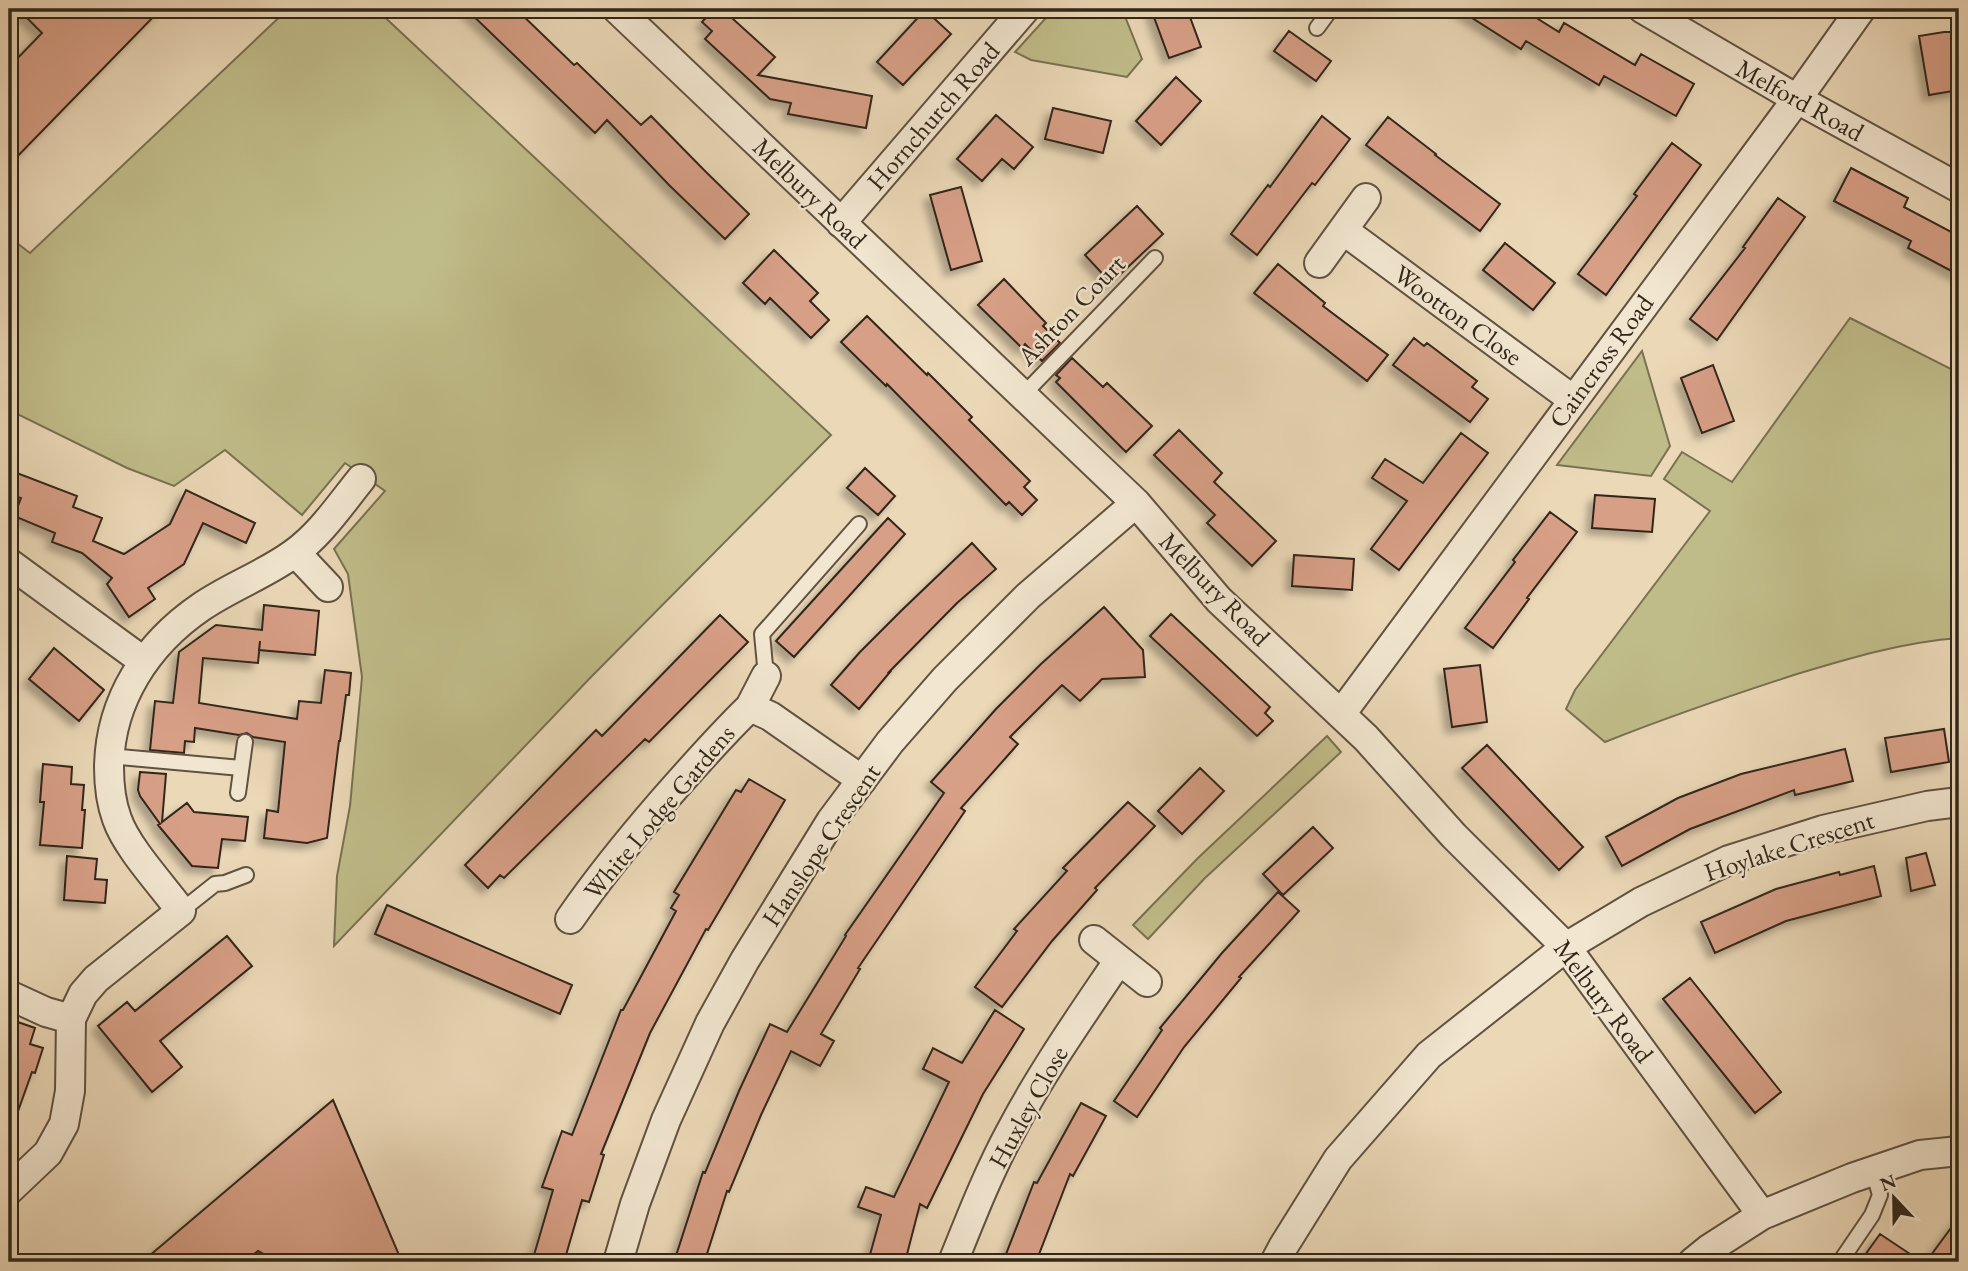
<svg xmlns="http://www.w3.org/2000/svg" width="1968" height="1271" viewBox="0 0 1968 1271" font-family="'EB Garamond',serif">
<defs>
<filter id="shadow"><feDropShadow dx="-6" dy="6" stdDeviation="3.5" flood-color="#0004"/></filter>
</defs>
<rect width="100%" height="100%" fill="#ebd8b7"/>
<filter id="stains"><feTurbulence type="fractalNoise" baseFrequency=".00286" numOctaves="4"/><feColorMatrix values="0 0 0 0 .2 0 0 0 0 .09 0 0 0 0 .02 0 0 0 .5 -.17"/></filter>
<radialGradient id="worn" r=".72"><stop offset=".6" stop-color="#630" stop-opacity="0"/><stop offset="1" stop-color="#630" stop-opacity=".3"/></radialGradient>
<!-- green -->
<path fill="#c0bc89" stroke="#787152" stroke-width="2" d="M288,9H376L831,435L591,677L334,946L337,876L350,806L362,677L348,574L334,549L385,491L345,463L302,515L225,450L174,486L127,468L9,410V237L30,253Z
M1054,9H1122L1142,59L1127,77L1031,60L1015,52Z
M1850,318L1959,373V638C1904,642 1850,658 1797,674C1732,695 1668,717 1605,742L1566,709L1575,690L1710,511L1664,479L1682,452L1732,482Z
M1642,351L1670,446L1651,476L1557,465Z
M1327,736L1341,752L1204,879L1148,939L1133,925L1198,858Z"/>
<!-- building -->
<path fill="#d79f86" stroke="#31261a" stroke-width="2" filter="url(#shadow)" d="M18,9H161L9,165V67L42,33Z
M466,9H516L574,65L577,63L641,125L651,116L705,171L749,214L725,239L669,185L607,120L595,133Z
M714,9H722L775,57L758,75L872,96L866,128L788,114L791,103L770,99L705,39L712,31L702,22Z
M1151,9H1187L1201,47L1169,58Z
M1458,9H1522L1559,32L1564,23L1635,65L1641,54L1694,84L1676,116L1604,76L1599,85L1526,41L1521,49Z
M925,10L951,34L903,85L877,62Z
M1289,31L1331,61L1316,81L1274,51Z
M1944,32H1954L1959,62V90L1929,95L1919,36Z
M1176,77L1201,101L1161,145L1136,121Z
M1053,108L1111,121L1103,153L1045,139Z
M996,115L1033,147L1014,169L1002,159L982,181L957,159Z
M1322,116L1350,139L1315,185L1312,183L1257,255L1231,234L1268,185L1270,187Z
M1388,117L1436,154L1435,155L1500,204L1480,231L1366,145Z
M1672,143L1701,165L1606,295L1578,274L1637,196L1634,194Z
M1851,168L1908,198L1904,207L1959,236V275L1908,248L1911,241L1834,201Z
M961,187L982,261L951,270L930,195Z
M1778,198L1805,217L1717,340L1690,319L1745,248L1743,247Z
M1137,206L1163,234L1111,283L1085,255Z
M1505,243L1555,283L1533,310L1483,270Z
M774,250L818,293L810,301L829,320L811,338L770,298L765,304L743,283Z
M1278,264L1325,303L1323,306L1388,355L1367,381L1254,293Z
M1004,279L1046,323L1043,326L1060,343L1042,361L1025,344L1022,348L978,305Z
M867,316L927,375L928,373L972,417L969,420L1030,481L1024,487L1037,500L1022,515L1009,502L1006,505L887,384L886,386L841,342Z
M1414,338L1424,346L1427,343L1477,381L1472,387L1488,399L1470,422L1393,365Z
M1072,358L1103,387L1107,383L1152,426L1126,452L1056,382L1060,378L1056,375Z
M1713,365L1734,421L1702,433L1681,378Z
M1179,430L1222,473L1214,482L1276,541L1252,566L1207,523L1215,515L1154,455Z
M1461,433L1488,453L1399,570L1371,549L1407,501L1372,478L1385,459L1423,483Z
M865,468L895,496L878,515L847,488Z
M9,470L77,496L73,507L102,518L93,541L124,554L170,524L186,490L255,523L246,543L203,523L184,564L148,588L155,599L129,617L107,584L112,578L82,553L52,542L55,533L14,516L21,498L9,494Z
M1595,495L1655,499L1652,532L1592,528Z
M1550,512L1577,532L1527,598L1529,599L1493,648L1465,628L1515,562L1513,560Z
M888,518L905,534L794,657L776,641Z
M972,543L996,569L957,603L889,672H890L859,709L831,685L860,652L902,610Z
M1294,555L1354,559L1352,590L1292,586Z
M264,605L319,611L315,655L259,650L260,641L258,663L203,658L199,703L297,719L299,701L321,703L325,670L351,673L349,695H346L340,741H339L327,838L307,843L264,838L267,810L278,812L285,742L253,737L247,733L239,735L195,728L194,742L185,741L184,753L150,750L155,701L173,703L179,652L216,625L262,630Z
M1104,607L1143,650L1145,677L1102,679L1080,701L1062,685L1010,737L1018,744L961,808L965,811L858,968L860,969L821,1034L834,1041L820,1066L791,1051L761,1115L729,1192L727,1191L706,1257L701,1256L699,1262H674L703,1172L705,1173L739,1091L770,1024L787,1032L835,954L846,936L845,935L944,793L931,782L996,709L1041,664Z
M1171,614L1270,707L1265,713L1273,721L1257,736L1150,636Z
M720,615L748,642L649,742L645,739L504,878L500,875L488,888L465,865L596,730L602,736Z
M54,648L104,690L79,721L29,679Z
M1480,665L1487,722L1452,727L1444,669Z
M1944,729L1949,762L1891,772L1885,738Z
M1487,745L1583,847L1559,870L1462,768Z
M1845,749L1853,781L1795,795L1794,790L1690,829L1622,866L1606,837L1678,798L1741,774Z
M43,764L72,767L71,784L84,785L82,810H85L82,848L40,845L44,802H40Z
M1200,768L1224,791L1182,834L1158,811Z
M140,772L166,774L162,822L187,803L194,812L248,817L245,841L222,839L218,868L192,866L158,825L160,824L140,796L138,790Z
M749,779L785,800L708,930L706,929L650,1033L601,1154L604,1155L589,1202L582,1200L564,1262H532L553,1190L542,1187L562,1131L572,1135L621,1010H623L676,911L671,908L679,895L674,892L736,790L741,792Z
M1128,802L1155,826L1095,888L1097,890L1052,941L1002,1007L975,987L1017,931L1014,929L1067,871L1063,868Z
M1313,827L1333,848L1283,895L1263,874Z
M1926,853L1935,885L1911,891L1906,858Z
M67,856L97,859L95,879L107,880L105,903L64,900Z
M1874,866L1881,896L1786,921L1715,953L1701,922L1776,889L1839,872L1840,875Z
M1278,892L1299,911L1239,977L1241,978L1184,1047L1137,1117L1114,1101L1162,1030L1160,1028L1222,953Z
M387,905L572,985L560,1014L375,934Z
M227,936L252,966L160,1041L182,1067L152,1092L98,1026L127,1002L135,1011Z
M1690,978L1781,1092L1755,1113L1663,999Z
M995,1010L1024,1029L983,1094L927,1208L920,1204L905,1262H868L881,1215L858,1207L866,1187L894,1197L949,1082L923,1069L933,1048L962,1063Z
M9,1019L35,1028L30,1044L43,1048L35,1073L32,1072L12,1128H9Z
M333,1100L402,1262H278L258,1251L244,1262H142Z
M1081,1103L1106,1116L1073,1176L1070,1174L1036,1262H1003L1034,1182L1037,1183Z
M1959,1217V1262H1926Z
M1880,1234L1922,1262H1860Z"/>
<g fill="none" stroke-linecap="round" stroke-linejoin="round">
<!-- service casing -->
<g stroke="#605241" stroke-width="18">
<path id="service" d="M1317,28L1331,9
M1022,396L1155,258
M766,676L762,634L859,524
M109,756L241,768
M238,793L245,742
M181,911L215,884L225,883L246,875
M1840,1262L1872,1215L1880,1195L1873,1171"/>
</g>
<!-- minor casing -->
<g stroke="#605241" stroke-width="32">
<path id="minor" d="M617,9L1136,503L1219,600L1366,738L1454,836L1566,947L1762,1215
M1643,9L1797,99L1959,188
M841,223L1025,9
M1343,230L1572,399
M1319,263L1366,198
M296,553L328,587
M9,563L143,661
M750,707L766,676
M1341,714L1797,99L1861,9
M570,919C599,877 630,839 663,801C691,769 719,737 750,707L770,716L862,780
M1094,940L1147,982
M9,995L46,1012L71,1019
M9,1190L48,1153L64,1124L70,1091L71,1019L83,994L96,979L181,911C162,885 127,848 117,819C111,803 109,784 109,767C110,700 147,644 201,607C230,587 264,575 293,554C320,535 340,505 361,479
M618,1262L635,1204L666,1120L710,1023L745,960L831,821L890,742L945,679L1028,596L1136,503
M953,1262C971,1217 989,1171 1012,1129C1043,1070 1082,1015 1119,960
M1275,1262L1283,1247L1338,1159L1429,1055L1566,947L1641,902L1729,860L1823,830L1927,806L1959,802
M1693,1262L1709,1249L1762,1215L1852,1178L1920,1155L1959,1151"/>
</g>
<!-- service -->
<use href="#service" stroke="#f2e6d0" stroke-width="14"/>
<!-- minor -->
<use href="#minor" stroke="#f2e6d0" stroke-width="28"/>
</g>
<g text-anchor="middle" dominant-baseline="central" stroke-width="5" stroke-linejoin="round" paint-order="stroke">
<!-- street labels -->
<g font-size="26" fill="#31261a" stroke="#f2e6d0">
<text transform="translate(1800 100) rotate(29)">Melford Road</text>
<text transform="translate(933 116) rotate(-49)">Hornchurch Road</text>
<text transform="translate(810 193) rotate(44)">Melbury Road</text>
<text transform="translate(1071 310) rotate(-46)">Ashton Court</text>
<text transform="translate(1458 315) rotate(36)">Wootton Close</text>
<text transform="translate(1601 361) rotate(-54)">Caincross Road</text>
<text transform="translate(1215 589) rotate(46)">Melbury Road</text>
<text transform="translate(659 812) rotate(-50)">White Lodge Gardens</text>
<text transform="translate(821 845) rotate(-56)">Hanslope Crescent</text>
<text transform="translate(1789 846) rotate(-18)">Hoylake Crescent</text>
<text transform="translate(1604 1001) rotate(53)">Melbury Road</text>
<text transform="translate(1028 1107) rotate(-61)">Huxley Close</text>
</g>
</g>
<!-- margin -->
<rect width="1968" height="1271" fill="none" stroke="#ebd8b7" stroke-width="35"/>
<rect x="10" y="10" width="1947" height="1250" fill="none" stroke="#31261a" stroke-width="3.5"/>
<rect x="18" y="18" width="1933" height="1236" fill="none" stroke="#31261a" stroke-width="2"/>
<!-- north arrow -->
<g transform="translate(1894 1198) rotate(338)" stroke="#f2e6d0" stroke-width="5" paint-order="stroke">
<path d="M0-5L12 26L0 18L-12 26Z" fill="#31261a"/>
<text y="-10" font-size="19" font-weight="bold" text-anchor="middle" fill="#31261a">N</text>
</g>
<rect width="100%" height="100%" filter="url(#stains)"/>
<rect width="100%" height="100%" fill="url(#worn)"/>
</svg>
